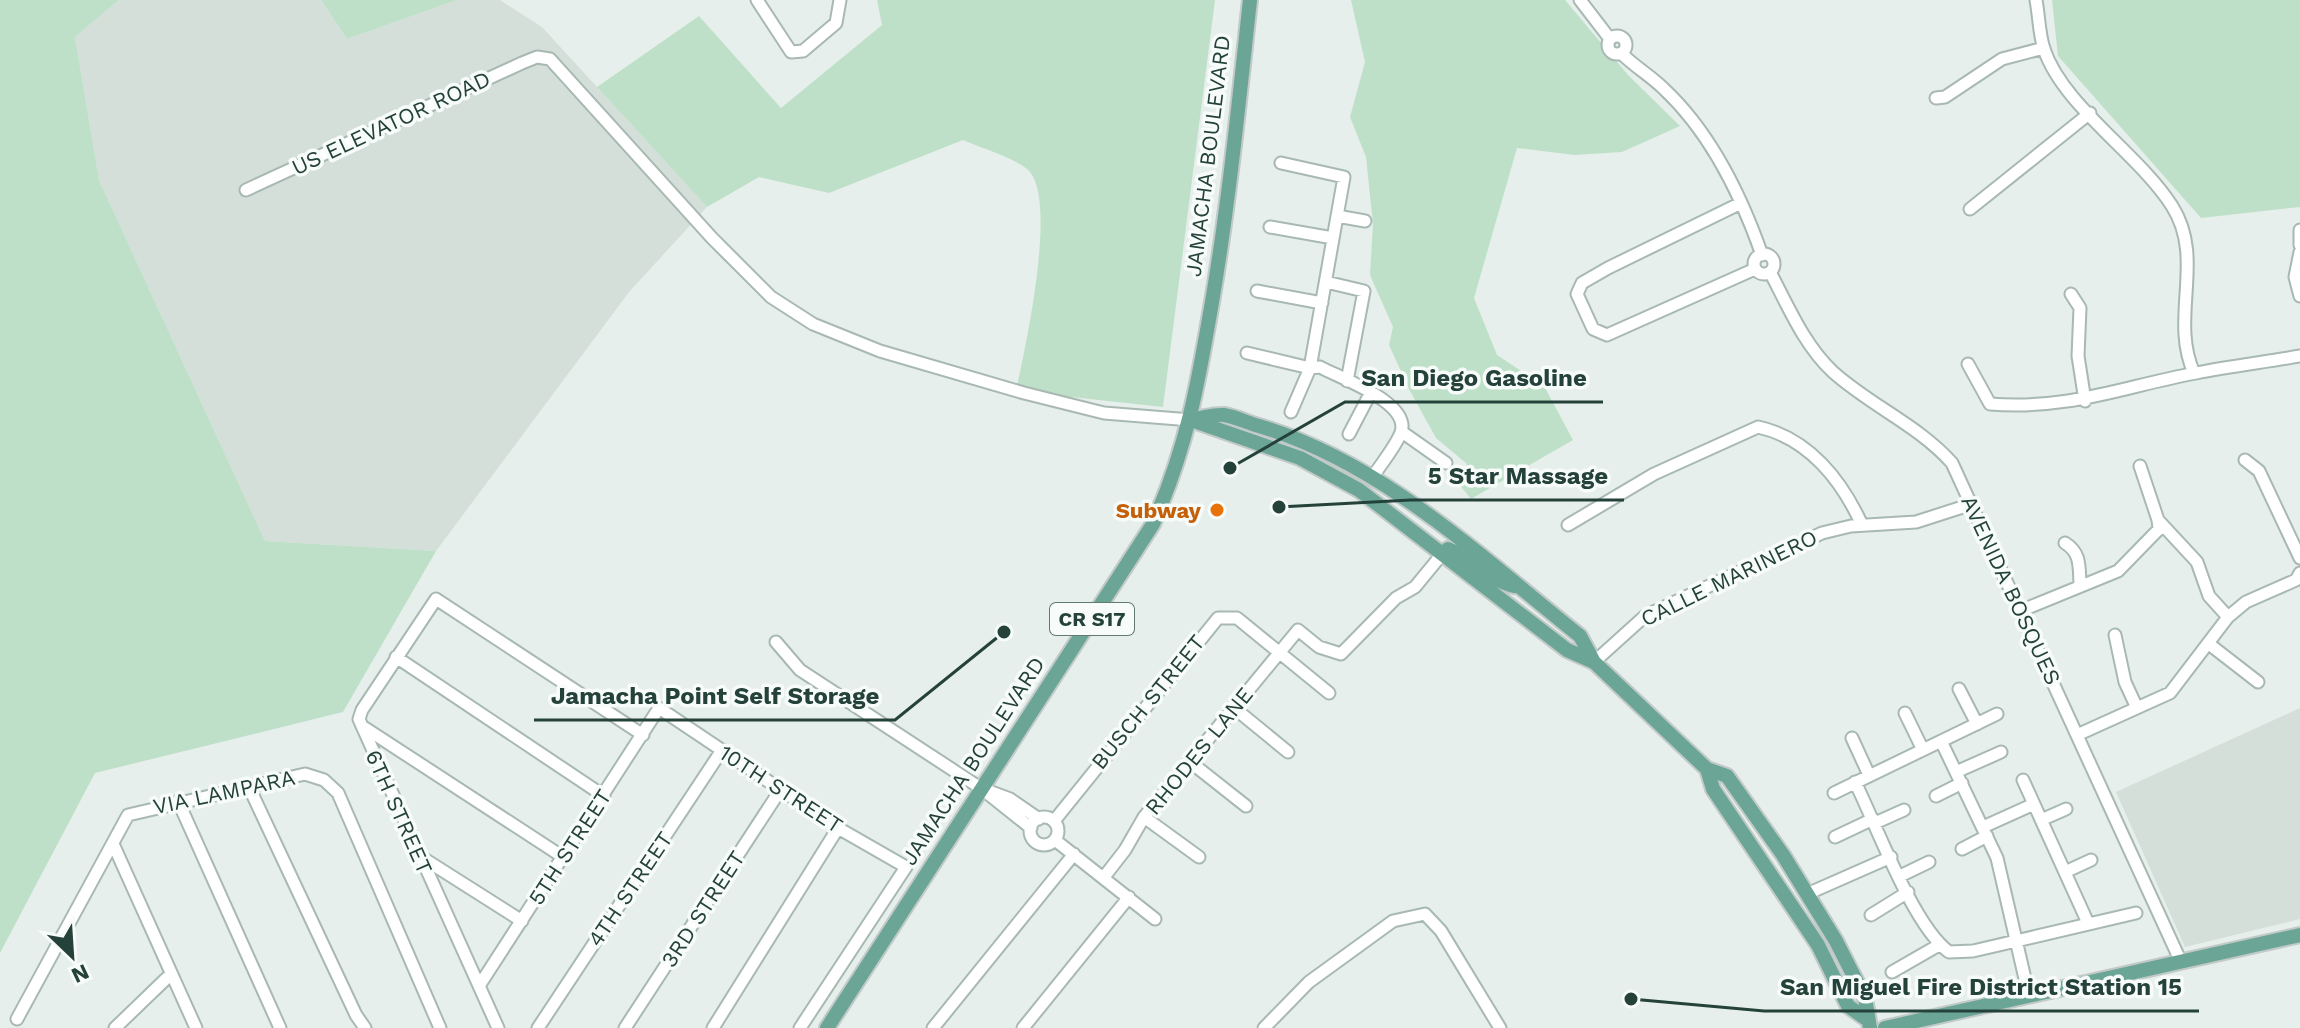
<svg xmlns="http://www.w3.org/2000/svg" width="2300" height="1028" viewBox="0 0 2300 1028" font-family="'Work Sans',sans-serif">
<rect width="100%" height="100%" fill="#e6efeb"/>
<!-- built -->
<path fill="#d4dfda" d="M119,0H321L347,39L457,0H500L542,27L707,207L629,292L436,551L265,541L99,180L75,37Z
M2300,708V919L2185,947L2116,792Z"/>
<!-- green -->
<path fill="#bfe0c8" d="M0,0H119L75,37L99,180L265,541L436,551L343,712L95,773L0,953Z
M321,0H457L347,39Z
M877,0H1215L1163,407L1016,391C1025,349 1057,205 1030,172C1021,160 978,147 963,140L829,193L759,177L707,207L597,87L699,16L781,108L882,25Z
M1351,0H1565L1628,75L1680,126L1622,152L1574,155L1517,148L1474,298L1497,355L1544,386L1573,440L1471,499L1458,483L1467,464L1436,438L1410,391L1389,345L1393,327L1370,275L1373,224L1366,157L1350,117L1365,62Z
M2052,0H2300V207L2201,218L2058,56Z"/>
<g fill="none" stroke-linecap="round" stroke-linejoin="round">
<!-- minor casing -->
<g stroke="#a8b8b2" stroke-width="15">
<path id="minor" d="M757,0L791,52L803,51L836,23L840,0
M1580,0L1610,39
M2036,0C2039,16 2039,34 2044,49C2063,106 2139,154 2172,206C2206,259 2169,318 2194,373
M1608 45a9 9 0 1 1 18 0a9 9 0 1 1-18 0Z
M1621,53C1635,67 1651,76 1664,89C1711,133 1741,195 1762,255
M1936,98L1945,97L2002,59L2044,48
M1281,163L1344,177L1310,368L1320,367C1342,379 1415,404 1400,435C1393,450 1381,464 1372,478
M246,190L522,63L537,57L550,59L712,238L771,297L813,324L880,351L1024,393L1104,413L1191,420
M1739,204L1608,268L1582,283L1577,294L1593,329L1607,335L1755,269
M1970,209L2090,113
M1337,216L1365,221
M1270,227L1333,238
M2300,230V245
M2300,252L2295,277L2300,296
M1754 264a10 10 0 1 1 20 0a10 10 0 1 1-20 0Z
M1770,272C1788,306 1804,345 1833,372C1871,406 1918,425 1952,463L2181,962
M1326,282L1364,291L1347,381
M1257,291L1322,303
M2071,294L2080,308L2078,356L2085,401
M1247,353L1310,368L1291,412
M1968,364L1990,404C2070,410 2121,387 2196,373C2231,366 2266,362 2300,356
M1402,432L1446,463
M1349,434L1370,394
M2245,460L2259,471L2300,558
M2140,466L2158,520L2197,562L2209,596L2228,617
M1568,525L1654,474L1758,427C1809,438 1842,481 1862,525
M2065,543C2081,553 2079,566 2080,584
M2020,611L2118,571L2159,529L2158,520
M2115,635L2125,682L2137,708
M776,642L800,670L982,789L1031,828
M2209,644L2258,682
M396,657L604,796
M1594,662L1645,616L1822,533L1851,526L1916,522L1972,504
M1959,689L1977,724
M1233,707L1288,752
M1905,713L1923,750
M362,726L563,857
M2077,735L2170,693L2228,617L2246,602L2296,580L2300,573
M1852,738L1869,775
M1941,741L1997,858L2029,996
M1189,761L1246,806
M1956,772L2001,752
M2023,780L2088,923
M1855,782C1876,824 1913,926 1949,952L1973,951L2136,913
M248,785L356,1015L365,1028
M986,790L1010,799L1039,819
M1834,793L1997,714
M1936,796L1962,783
M178,801L280,1028
M1144,817L1199,857
M1030 831a14 14 0 1 1 28 0a14 14 0 1 1-28 0Z
M2041,820L2066,809
M1054,821L1218,618H1237L1329,693
M1875,823L1904,810
M1983,827L2034,804
M1835,837L1873,819
M1055,840L1155,919
M114,846L196,1028
M1962,849L1987,836
M418,855L522,921
M2065,872L2091,860
M1900,876L1929,862
M1104,877L1125,850L1144,817L1298,630L1319,647L1341,654L1396,598L1415,587L1443,553
M1807,894L1891,857
M1871,915L1908,892
M1892,972L1939,945
M479,986L659,708L838,828L906,867L800,1028
M17,1019L128,815L305,774L324,780L338,793L440,1028
M115,1028L171,974
M498,1028L362,726L359,719L362,710L436,599L643,735
M538,1028L722,750
M625,1028L781,789
M713,1028L838,828
M933,1028L1074,854
M1023,1028L1129,897
M1264,1028L1309,982L1393,921L1425,914L1441,931L1500,1028"/>
</g>
<!-- major casing -->
<g stroke="#c2cac8" stroke-width="18">
<path id="major" d="M1194,419C1203,418 1215,414 1224,415C1236,417 1248,423 1259,426C1383,463 1481,557 1580,636L1594,662
M1191,420L1300,458L1359,490L1567,650L1594,662L1707,769L1727,776L1783,855L1836,941L1865,998L1870,1028
M1443,553L1448,549C1473,558 1487,580 1514,586
M1707,769L1713,789L1818,945L1848,1006L1865,1018
M827,1028L1153,524C1187,447 1198,384 1212,302C1229,202 1239,101 1250,0
M1885,1028L2300,935"/>
</g>
<!-- minor -->
<use href="#minor" stroke="#fff" stroke-width="11"/>
<!-- major -->
<use href="#major" stroke="#6aa596" stroke-width="14"/>
</g>
<!-- markers -->
<circle fill="#e8710a" stroke="#f7fbf9" stroke-width="3" cx="1217" cy="510" r="8"/>
<g text-anchor="middle" dominant-baseline="central" stroke-width="7" stroke-linejoin="round" paint-order="stroke">
<!-- shield labels -->
<rect fill="#f7fbf9" stroke="#637a73" stroke-width="2" x="1050" y="603" width="84" height="32" rx="6"/>
<g font-size="20" font-weight="bold" fill="#24423a">
<text x="1092" y="619">CR S17</text>
</g>
<!-- street labels -->
<g font-size="22" fill="#24423a" stroke="#f7fbf9">
<text transform="translate(391 123) rotate(-25)">US ELEVATOR ROAD</text>
<text transform="translate(1208 156) rotate(-83)">JAMACHA BOULEVARD</text>
<text transform="translate(1729 578) rotate(-26)">CALLE MARINERO</text>
<text transform="translate(2011 590) rotate(65)">AVENIDA BOSQUES</text>
<text transform="translate(1148 702) rotate(-51)">BUSCH STREET</text>
<text transform="translate(1199 751) rotate(-51)">RHODES LANE</text>
<text transform="translate(973 761) rotate(-57)">JAMACHA BOULEVARD</text>
<text transform="translate(781 789) rotate(33)">10TH STREET</text>
<text transform="translate(224 792) rotate(-12)">VIA LAMPARA</text>
<text transform="translate(399 812) rotate(66)">6TH STREET</text>
<text transform="translate(570 847) rotate(-57)">5TH STREET</text>
<text transform="translate(630 889) rotate(-56)">4TH STREET</text>
<text transform="translate(703 909) rotate(-57)">3RD STREET</text>
</g>
<!-- food labels -->
<g font-size="22" font-weight="bold" fill="#c56008" stroke="#f7fbf9" text-anchor="end">
<text x="1201" y="510">Subway</text>
</g>
</g>
<!-- callouts -->
<path fill="none" stroke="#24423a" stroke-width="3" d="M1230 468L1345 402H1603M1279 507L1411 500H1624M1004 632L895 720H534M1631 999L1764 1011H2199"/>
<g fill="#24423a" stroke="#f7fbf9" stroke-width="3">
<circle cx="1230" cy="468" r="8"/>
<circle cx="1279" cy="507" r="8"/>
<circle cx="1004" cy="632" r="8"/>
<circle cx="1631" cy="999" r="8"/>
</g>
<g font-size="24" text-anchor="middle" font-weight="bold" fill="#24423a" stroke="#f7fbf9" stroke-width="7" stroke-linejoin="round" paint-order="stroke">
<text x="1474" y="386">San Diego Gasoline</text>
<text x="1518" y="484">5 Star Massage</text>
<text x="715" y="704">Jamacha Point Self Storage</text>
<text x="1981" y="995">San Miguel Fire District Station 15</text>
</g>
<!-- north arrow -->
<g transform="translate(72 956) rotate(155)" stroke="#f7fbf9" stroke-width="6" paint-order="stroke">
<path d="M0-6L14 30L0 20L-14 30Z" fill="#24423a"/>
<text y="-12" font-size="22" font-weight="bold" text-anchor="middle" fill="#24423a">N</text>
</g>
</svg>
